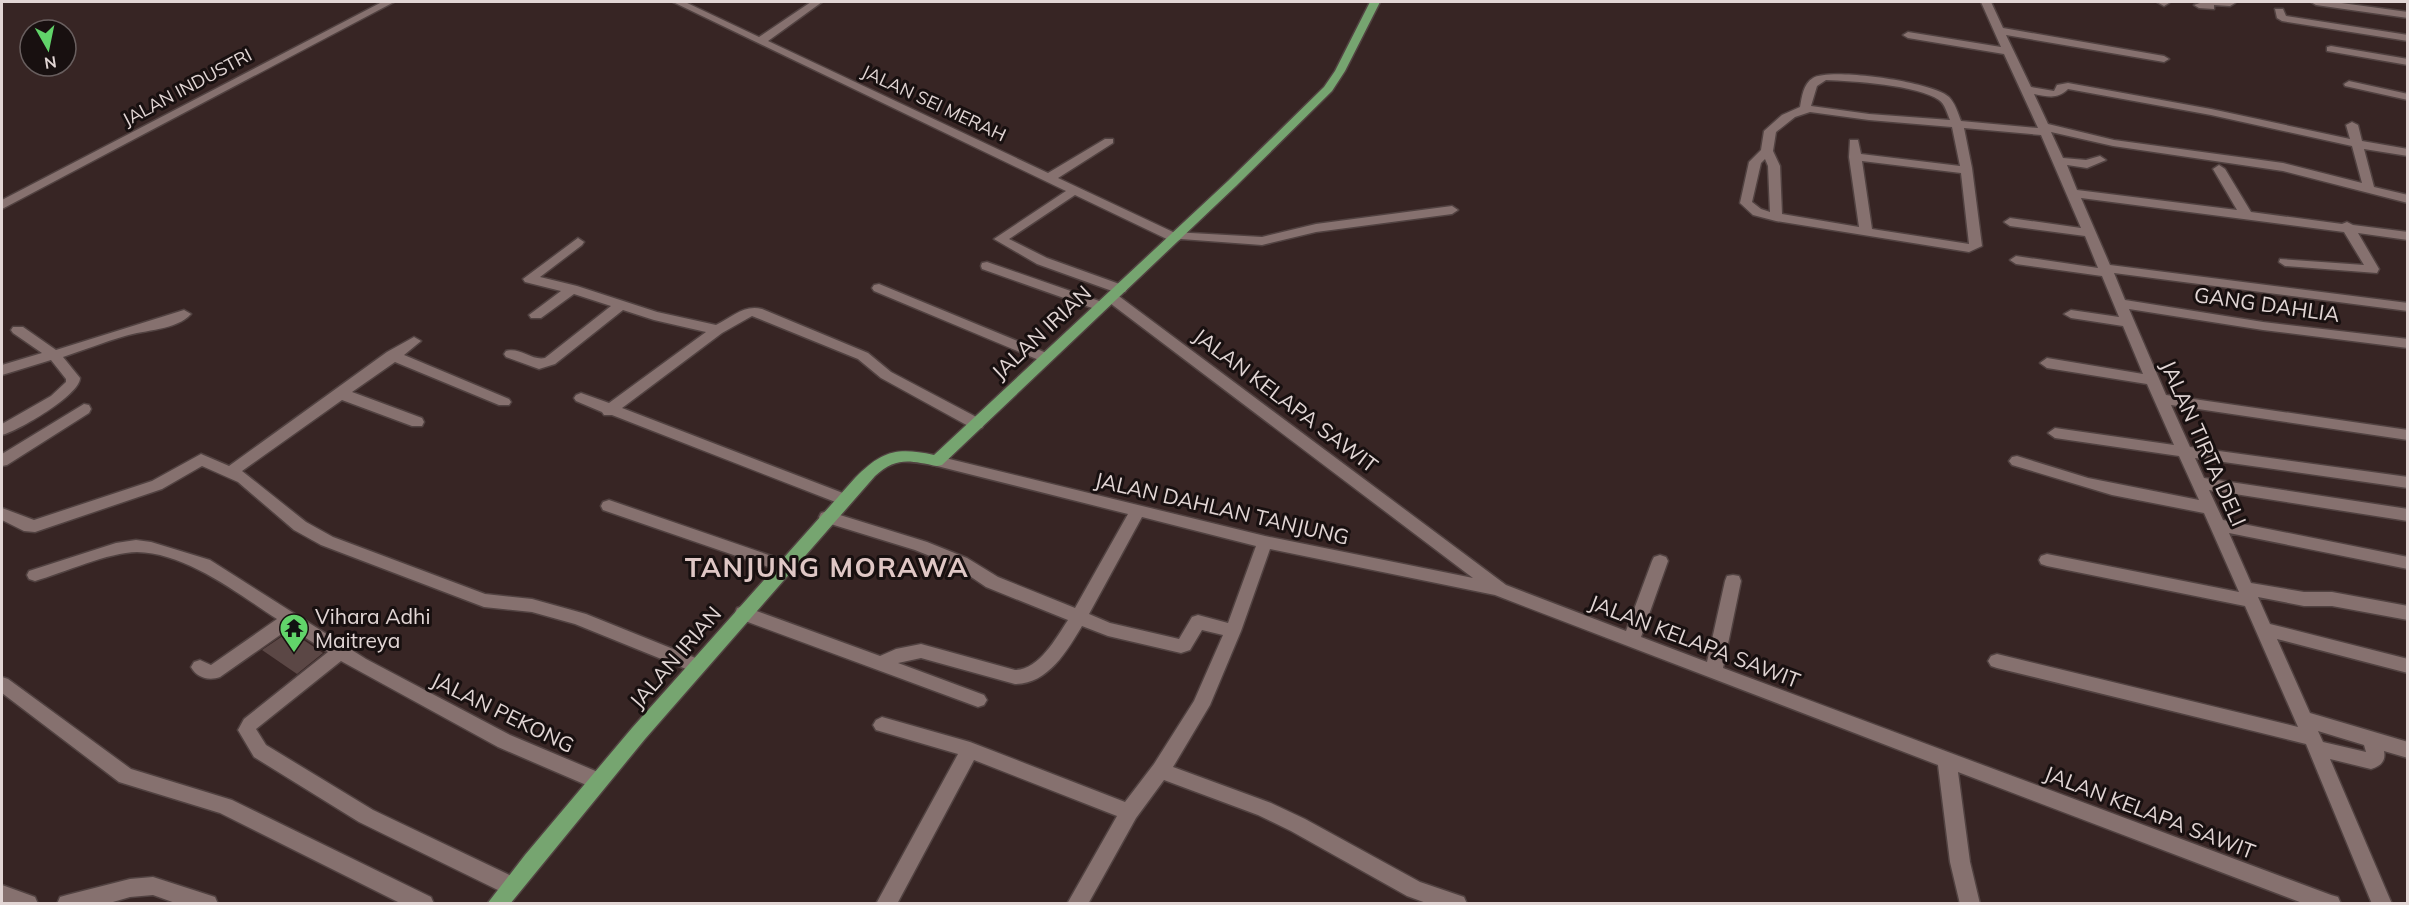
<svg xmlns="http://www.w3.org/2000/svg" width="2409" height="905" viewBox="0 0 2409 905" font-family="Mulish,sans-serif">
<rect width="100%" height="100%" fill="#372524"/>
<!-- building -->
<path fill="#5b4745" d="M290,631L323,653L297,674L262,650Z"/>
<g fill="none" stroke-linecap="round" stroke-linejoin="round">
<!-- minor casing -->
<g stroke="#514241" stroke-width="3">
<path id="minor" d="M382,2H394L2,209V200Z
M673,2H685L759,37L811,2H822L768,41L1048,173L1105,139H1113V143L1058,178L1173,232L1262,237L1316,224L1452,206L1458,210L1452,214L1316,232L1262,245L1181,239L1175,242L1171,241L1075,195L1009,239L1047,258L1125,286L1127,289L1125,292H1115L1037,264L994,239L1066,191Z
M1981,2H1991L2003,28L2164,56L2169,59L2164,62L2006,35L2031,87L2054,91L2057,85L2068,83L2211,109L2350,139L2346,125L2352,122L2358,125L2362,141L2408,149V156L2364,149L2374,187L2408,195V203L2283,171L2113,146L2051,132L2063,158L2086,160L2100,156L2106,160L2087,168L2067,165L2077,190L2237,210L2213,169L2219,165L2225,169L2251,212L2342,224L2347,222L2353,225L2408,232V240L2358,233L2379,269L2377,273L2285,266L2279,262L2280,259L2364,265L2344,232L2081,198L2110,265L2408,303V311L2114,273L2125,300L2263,322L2408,339V348L2263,330L2129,309L2166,395L2408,430V440L2171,405L2190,447L2408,477V488L2195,458L2204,478L2408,509V521L2209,490L2223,520L2408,557V569L2229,533L2251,583L2304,592H2332L2408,606V620L2332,606H2304L2258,597L2270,624L2408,659V673L2277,639L2310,713L2408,742V758L2384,751C2386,761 2381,766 2371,769L2330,759L2392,904H2372L2306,744L1997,668L1991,666L1988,661L1991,656L1997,654L2298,727L2245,606L2047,566L2041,564L2039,560L2041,556L2047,554L2239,592L2204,513L2112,495L2012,465L2009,461L2012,457L2017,456L2088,478L2199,500L2179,456L2055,438L2048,433L2055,428L2174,445L2147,384L2047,368L2040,363L2047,358L2143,374L2123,326L2071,318L2064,314L2071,310L2119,317L2102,276L2016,264L2010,260L2016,256L2098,268L2085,236L2010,226L2004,222L2010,218L2081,228L2041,135L1964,128L1972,168L1982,246L1969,252L1776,221L1753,215L1740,203L1749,162L1761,150L1764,131L1782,115L1800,107C1802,97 1803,84 1813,78C1830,67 1934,82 1949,97C1955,103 1958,113 1961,121L2038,128L2004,54L1908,38L1903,35L1908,32L2001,47ZM1826,80C1852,81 1918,85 1939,100C1945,104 1947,113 1950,120L1869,114L1811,106L1817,86ZM2068,89L2211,115L2352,146L2362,183L2283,163L2114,140L2048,124L2034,94C2049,97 2058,99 2068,89ZM1810,112L1869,120L1952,127L1960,166L1861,154L1858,140H1850L1849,157L1859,227L1782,214L1780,166L1773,151L1776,132L1795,117ZM1765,159L1768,166L1770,212L1761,209L1752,202L1761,163ZM1862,161L1961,173L1969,244L1872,229ZM2318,731L2364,745L2366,752L2323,742Z
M2157,2H2168L2169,3L2164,6Z
M2203,2H2234L2235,3L2230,6L2214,5V9L2199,8L2194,5Z
M2311,2H2334L2408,12V18L2316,5Z
M2275,9H2283L2286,16L2408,35V41L2282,21L2277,18Z
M2331,46L2408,59V65L2327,51V47Z
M2349,81L2408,94V100L2345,86L2344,84Z
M578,238L584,242L582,245L540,277L577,286L657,312L716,325C731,318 744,304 762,309L868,353L891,372L982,420L984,424L982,428H972L881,378L858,359L752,316L722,333L622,408L848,495L851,499L848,503H838L612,415H604L602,412L576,401L574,398L576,395L581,393L609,403L706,332L654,320L623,310L555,364L539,369L506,357L504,354L506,351C520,347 532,361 545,358L611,306L574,294L541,318H531L529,315L561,291L525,282L523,279Z
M987,262L1105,303L1107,306L1100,310L1095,309L982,269L981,266L982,263Z
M879,284L1049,354L1051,357L1049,360H1039L874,291L872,288L874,285Z
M1111,293L1116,294L1506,585L1626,631L1652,561L1654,557L1660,555L1666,557L1668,561L1641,637L1707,662L1725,581L1727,576L1733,575L1739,576L1741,581L1723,668L2331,895L2338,897L2341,904H2305L1958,772L1970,862L1980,904H1960L1950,862L1938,765L1495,595L1270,549L1241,631L1210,705L1173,767L1271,803L1305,819L1420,882L1464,897L1467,904H1429L1407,896L1291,831L1258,815L1164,780L1136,818L1088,904H1067L1117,816L974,760L897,904H876L958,754L876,730L873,725L876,720L882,717L970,742L1125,802L1154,764L1194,701L1223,635L1202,630L1190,650L1181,653L1108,636L1082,626C1067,651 1048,684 1015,684L921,658L898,663L984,695L987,700L984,705L978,707L737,618L735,613L737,608L743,606L880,656L896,649L921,644L1015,670C1039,670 1056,638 1068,620L986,587L955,566L915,550L821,521L819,517L821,513L827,511L927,542L967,558L998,577L1075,608L1128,514L937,466L932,465L929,461L932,457L937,456L1265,536L1473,578L1106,300L1104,297ZM1142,517L1256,546L1228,623L1198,615L1192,617L1179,639L1110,623L1089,614Z
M184,310L191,314C177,330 144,330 125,336C104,342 84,350 63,357L80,378C80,395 18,431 2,435V424L51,396L66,382V379L51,360L2,375V365L42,353L13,333L11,330L13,327H23L56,350Z
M414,337L421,341L404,355L509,399L511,402L509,405H499L395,362L352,392L422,418L424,422L422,426H412L342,400L242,471L306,522L333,537L485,594L532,599L586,614L703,661L706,666L703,671L697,673L691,671L575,624L532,612L484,607L321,545L294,530L238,482L202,466L162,489L35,532L24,531L2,520V508L34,520L152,481L201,454L229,466L387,352Z
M84,404L89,405L91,409L89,413L7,465L2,466V454Z
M609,500L792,563L794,567L792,571L786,573L603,510L601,506L603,502Z
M136,540L151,542L210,560L366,659L510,735L605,775L607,781L605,787L598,789L591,787L498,747L341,661L256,729L266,745L373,810L518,879L521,886L518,893L511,895L504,893L359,822L254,757L238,730L244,719L328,652L290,628L220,677C209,681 197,678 191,667L194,662L200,660L211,665L277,619C237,593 186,553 137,552C109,552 63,573 35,581L29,579L27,575L29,571L116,543Z
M2,677L8,679L131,769L232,800L431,897L434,904H402L220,813L119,782L2,693Z
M153,877L215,897L218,904H178L153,895L130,897L106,904H57L60,897L67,895L130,879Z
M2,885L35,897L38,904L2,903Z"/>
</g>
<!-- major casing -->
<g stroke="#514241" stroke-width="3">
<path id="major" d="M1370,2H1380L1345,71L1332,91L1236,186L942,465L937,466C910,461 897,456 875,476L645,739L510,904H487L525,855L632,728L855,478C882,451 896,447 934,455L1228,181L1324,87L1335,71Z"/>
</g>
<!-- minor -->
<use href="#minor" fill="#86716f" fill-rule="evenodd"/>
<!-- major -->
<use href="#major" fill="#76a570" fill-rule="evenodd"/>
</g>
<!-- icons -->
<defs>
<g id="temple-pin" transform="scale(1.5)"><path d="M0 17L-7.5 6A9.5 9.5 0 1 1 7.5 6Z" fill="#61d46a" stroke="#181010"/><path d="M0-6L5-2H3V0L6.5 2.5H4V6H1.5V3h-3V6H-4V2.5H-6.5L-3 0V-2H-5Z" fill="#111"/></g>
</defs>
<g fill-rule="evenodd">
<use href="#temple-pin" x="294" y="628"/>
</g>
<g text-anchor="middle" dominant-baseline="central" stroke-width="6" stroke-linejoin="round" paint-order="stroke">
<!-- far-street labels -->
<g font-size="18" fill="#e2d6d5" stroke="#181010">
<text transform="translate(187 87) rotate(-28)">JALAN INDUSTRI</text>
<text transform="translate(934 103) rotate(25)">JALAN SEI MERAH</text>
</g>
<!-- street labels -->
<g font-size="21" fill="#e2d6d5" stroke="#181010">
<text transform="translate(2267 304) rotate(8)">GANG DAHLIA</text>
<text transform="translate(1041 332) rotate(-43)">JALAN IRIAN</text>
<text transform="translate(1286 400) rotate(37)">JALAN KELAPA SAWIT</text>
<text transform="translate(2204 443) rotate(66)">JALAN TIRTA DELI</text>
<text transform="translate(1222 508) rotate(13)">JALAN DAHLAN TANJUNG</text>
<text transform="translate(1695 641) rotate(21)">JALAN KELAPA SAWIT</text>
<text transform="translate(675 657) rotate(-49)">JALAN IRIAN</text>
<text transform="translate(503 712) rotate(26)">JALAN PEKONG</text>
<text transform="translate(2150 812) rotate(21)">JALAN KELAPA SAWIT</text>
</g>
<!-- poi labels -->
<g font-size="21" fill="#e2d6d5" stroke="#181010" text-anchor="start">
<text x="315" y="616">Vihara Adhi<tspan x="315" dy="24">Maitreya</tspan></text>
</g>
<!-- district labels -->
<g font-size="27" font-weight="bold" letter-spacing="1.5" fill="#dfc7c5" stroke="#181010">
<text x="827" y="567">TANJUNG MORAWA</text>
</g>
</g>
<!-- border -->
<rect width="2409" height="905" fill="none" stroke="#e2d6d5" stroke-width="6"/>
<!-- north arrow -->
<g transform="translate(48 48) rotate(171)"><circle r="28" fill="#181010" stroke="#695f5f" stroke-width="1.5"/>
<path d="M0-4.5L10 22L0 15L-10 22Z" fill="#61d46a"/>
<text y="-9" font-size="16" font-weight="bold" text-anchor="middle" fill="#e2d6d5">N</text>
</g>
</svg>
